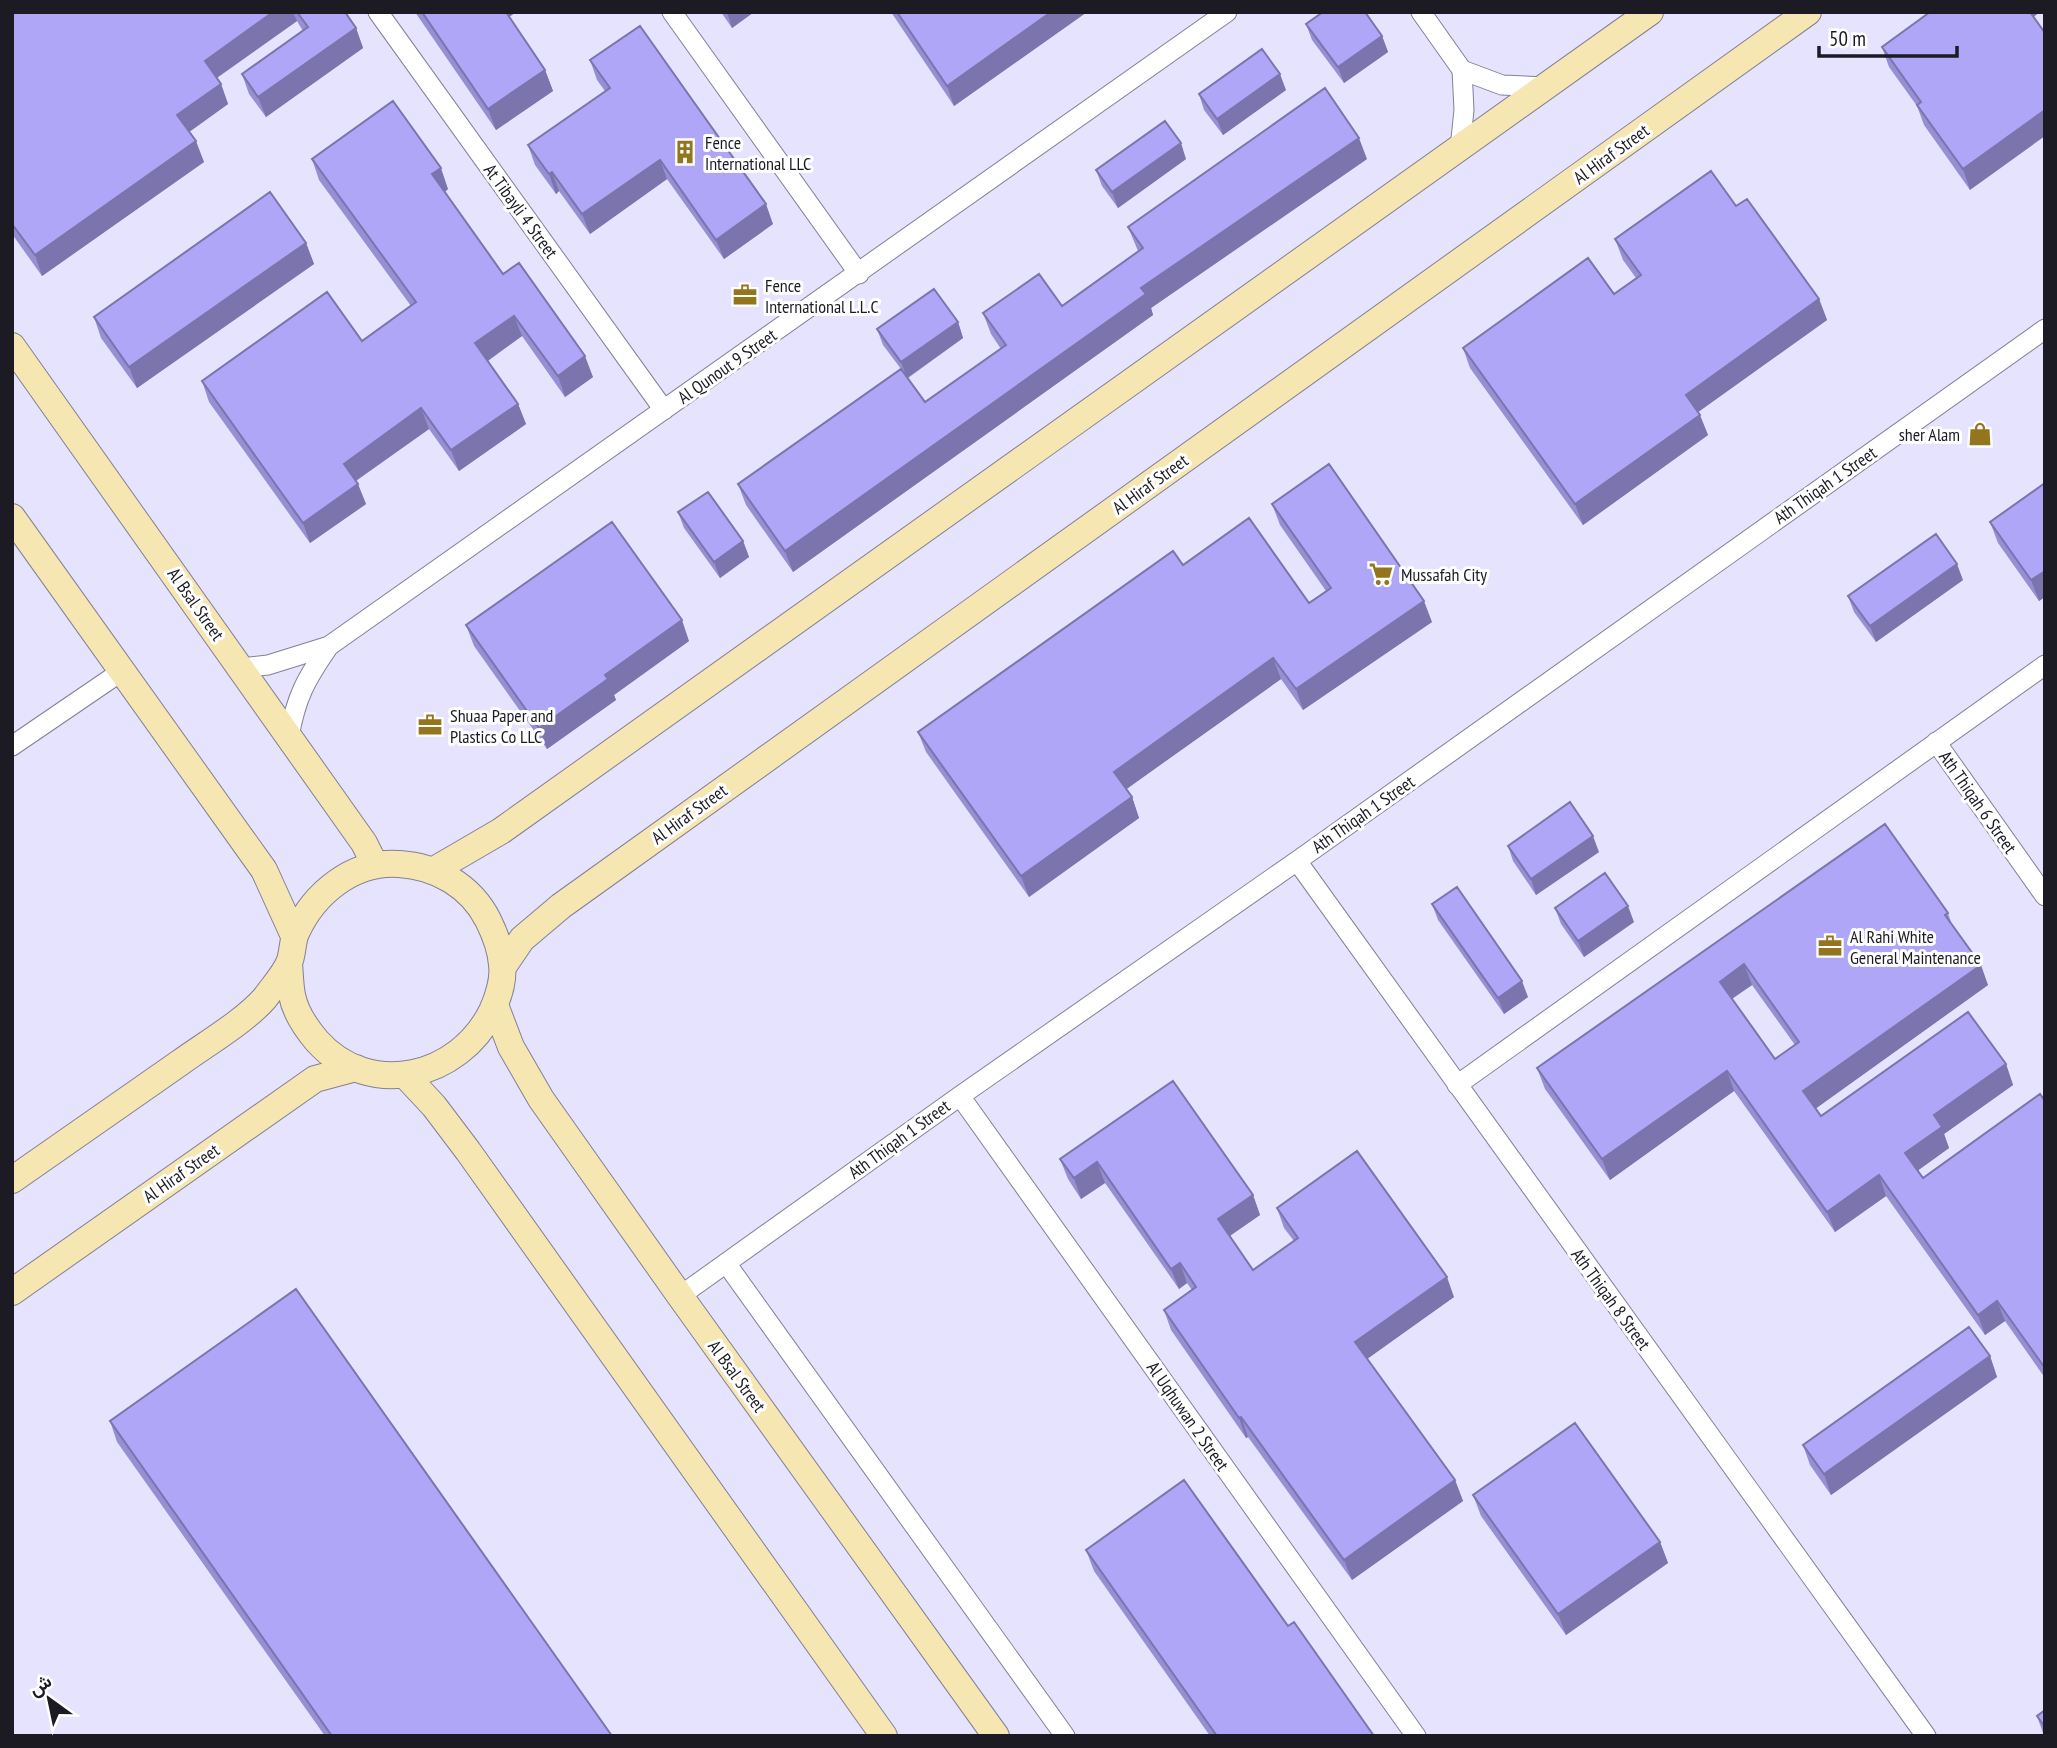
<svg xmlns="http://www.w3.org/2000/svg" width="2057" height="1748" viewBox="0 0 2057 1748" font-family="'PT Sans Narrow',Vazirmatn,sans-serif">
<rect width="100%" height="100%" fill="#f2f1fb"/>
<!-- built -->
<path fill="#e5e3fd" d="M12,12H2045V1736H12Z"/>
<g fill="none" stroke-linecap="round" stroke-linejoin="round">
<!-- street casing -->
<g stroke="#828096" stroke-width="21">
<path id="street" d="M378,12L664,410
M672,12L859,274
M1421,12L1462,70L1464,110L1460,148
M1462,70L1502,85L1545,87
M241,668L268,665L329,646L1227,12
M289,737C296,697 306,679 329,646
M1936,742L2045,896
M12,746L122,671
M1297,861L1926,1736
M1457,1085L2045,665
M960,1096L1416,1736
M726,1263L1065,1736
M680,1296L960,1096L1297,861L2045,329"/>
</g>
<!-- secondary casing -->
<g stroke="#828096" stroke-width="28">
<path id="secondary" d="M12,346L364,843L375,865
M12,517L264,870L294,936
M434,870L501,831L1650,12
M503,967L522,939L561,906L1808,12
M495,1005L511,1047L541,1099L680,1296L996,1736
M405,1075L434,1106L468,1151L884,1736
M12,1180C68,1141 125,1101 181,1062C206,1044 245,1021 265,998C272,988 284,975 289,963C293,954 292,942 296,933C314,893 353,861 399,864C436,866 471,886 488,920C495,934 501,949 502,965C504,979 498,998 492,1011C459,1078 370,1100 317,1041C306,1028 295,1012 292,995C290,985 290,974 289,964
M12,1292L315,1079L356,1068"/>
</g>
<!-- street -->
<use href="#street" stroke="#fff" stroke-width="19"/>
<!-- secondary -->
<use href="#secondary" stroke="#f6e6b2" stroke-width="26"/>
</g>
<!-- wall -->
<path fill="#978fd4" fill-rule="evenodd" d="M12,12H345L356,28L363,48L266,117L249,94L242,74L303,31L297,21L217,78L221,84L228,104L189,132L204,162L42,276L12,234Z
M415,12H516L509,17L545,70L553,91L496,130Z
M721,12H754L732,28Z
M891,12H1087L954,106Z
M2040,12L2033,17L1970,190L1924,125L1917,106L1889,67L1882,47Z
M1306,24L1382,36L1388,52L1344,83L1312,40Z
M590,60L773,224L724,259L667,179L590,234L559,191L556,194L535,165L528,145L605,91L597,80Z
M1286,90L1223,135L1204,110L1199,94Z
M312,159L448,189L445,192L503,274L593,377L565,397L522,336L488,361L518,404L526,424L459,471L429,429L356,481L366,504L310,543L209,402L202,381L362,341L411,306L319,180Z
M1186,159L1118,208L1102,186L1096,170Z
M1367,159L1151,308L1153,315L793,572L746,505L738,484L901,369L883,345L877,329L958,322L963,338L908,378L925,402L1001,349L991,334L983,313L1062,306L1138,251L1128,227Z
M1736,206L1819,299L1827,320L1698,412L1708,435L1583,525L1470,368L1463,348L1614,294L1636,278L1623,260L1615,239Z
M306,243L314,264L137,388L101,338L94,317Z
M2045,483V597L2039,601L1998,543L1990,522Z
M1272,504L1432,622L1303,710L1281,679L1126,789L1132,797L1139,818L1029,897L926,752L918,732L1183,565L1309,603L1326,591L1280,525Z
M678,512L743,541L749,557L720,578L684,528Z
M1963,580L1876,642L1854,612L1848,596Z
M466,625L689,641L614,695L616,700L547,749L474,646Z
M1885,824L1948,913L1952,925L1988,985L1816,1108L1821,1116L2006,1064L2013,1085L1944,1134L1949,1148L1917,1171L1923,1178L2045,1101V1378L2005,1321L1985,1335L1886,1196L1835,1232L1734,1091L1610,1180L1545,1089L1537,1068ZM1752,985L1795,1045L1775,1059L1732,999Z
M1508,846L1599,852L1536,895L1513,861Z
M1432,904L1528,997L1504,1014L1438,920Z
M1555,908L1634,922L1584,957L1561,924Z
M1173,1081L1253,1195L1260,1215L1230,1236L1253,1270L1294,1241L1284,1228L1277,1208L1454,1297L1367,1358L1455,1480L1463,1501L1352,1580L1248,1437L1246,1438L1171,1330L1164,1310L1192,1290L1187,1283L1179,1289L1105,1183L1081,1199L1068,1179L1060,1159Z
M1990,1356L1997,1377L1831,1495L1810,1465L1803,1445Z
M110,1421L612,1736H325L117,1442Z
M1473,1495L1660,1542L1668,1563L1566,1635L1481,1516Z
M1086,1550L1288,1626L1374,1736H1210L1094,1571Z
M2045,1710V1736H2044L2037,1716Z"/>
<!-- shaded-wall -->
<path fill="#7b74ad" d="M273,12H293L297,21L212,81L205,61Z
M502,12H516L505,20Z
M727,12H754L732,28Z
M1051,12H1087L954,106L947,86Z
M2026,12H2040L2029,20Z
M356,28L363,48L266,117L258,97Z
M1382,36L1388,52L1344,83L1338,67Z
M545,70L553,91L496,130L488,109Z
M1280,74L1286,90L1223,135L1217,119Z
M221,84L228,104L185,135L177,115Z
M2045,110V136L1970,190L1963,169Z
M1359,138L1367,159L1151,308L1153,315L793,572L785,551L1141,288Z
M196,141L204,162L42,276L35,255Z
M1181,143L1186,159L1118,208L1112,192Z
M660,160L667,179L590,234L582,214Z
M441,168L448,189L440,195L432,174Z
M552,172L559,191L556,194L549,174Z
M766,204L773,224L724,259L716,240Z
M306,243L314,264L137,388L129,367Z
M1819,299L1827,320L1694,415L1686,395Z
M514,316L522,336L483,364L475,343Z
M958,322L963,338L907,378L901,362Z
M585,356L593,377L565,397L558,376Z
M518,404L526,424L459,471L451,450Z
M421,408L429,429L351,484L344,464Z
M1700,415L1708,435L1583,525L1575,504Z
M358,484L366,504L310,543L303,523Z
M743,541L749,557L720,578L714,562Z
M1957,564L1963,580L1876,642L1870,626Z
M2045,571V597L2039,601L2031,580Z
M1424,601L1432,622L1303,710L1296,689Z
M682,620L689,641L614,695L616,700L547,749L539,728L605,675Z
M1273,658L1281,679L1121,793L1114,772Z
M1132,797L1139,818L1029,897L1021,876Z
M1593,836L1599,852L1536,895L1531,879Z
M1628,906L1634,922L1584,957L1578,941Z
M1744,964L1752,985L1727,1002L1720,982Z
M1981,965L1988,985L1811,1112L1803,1091Z
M1522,981L1528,997L1504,1014L1498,998Z
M2006,1064L2013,1085L1944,1134L1949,1148L1913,1174L1905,1153L1934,1115Z
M1727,1071L1734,1091L1610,1180L1602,1159Z
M1097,1162L1105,1183L1081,1199L1074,1178Z
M1879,1175L1886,1196L1835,1232L1827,1212Z
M1253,1195L1260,1215L1225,1239L1218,1219Z
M1180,1263L1187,1283L1179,1289L1171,1269Z
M1447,1277L1454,1297L1363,1362L1355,1342Z
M1997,1301L2005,1321L1985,1335L1978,1315Z
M1990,1356L1997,1377L1831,1495L1824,1474Z
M1241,1417L1248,1437L1246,1438L1239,1418Z
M1455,1480L1463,1501L1352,1580L1344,1560Z
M1660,1542L1668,1563L1566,1635L1558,1614Z"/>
<!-- building -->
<path fill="#b0a6f7" stroke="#7b74ad" stroke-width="2" fill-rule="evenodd" d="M12,12H273L205,61L221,84L177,115L196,141L35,255L12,224Z
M297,12H345L356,28L258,97L242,74L308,27Z
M422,12H506L545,70L488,109Z
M897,12H1051L947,86Z
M1323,12H1365L1382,36L1338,67L1306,24Z
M1930,12H2030L2045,33V110L1963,169L1917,105L1921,102L1882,47Z
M640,26L766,204L716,240L660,160L582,214L552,172L549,174L528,145L610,88L590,60Z
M1262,49L1280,74L1217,119L1199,94Z
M1325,88L1359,138L1141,288L1146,294L785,551L738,484L901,369L925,402L1006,345L983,313L1039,274L1062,306L1143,248L1128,227Z
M393,101L441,168L432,174L503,274L519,263L585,356L558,376L514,316L475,343L518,404L451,450L421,408L344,464L358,484L303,523L202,381L327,292L362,341L416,302L312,159Z
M1165,121L1181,143L1112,192L1096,170Z
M1711,171L1736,206L1747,199L1819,299L1686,395L1700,415L1575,504L1463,348L1588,258L1614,294L1641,275L1615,239Z
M270,192L306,243L129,367L94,317Z
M934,289L958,322L901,362L877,329Z
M1329,464L1424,601L1296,689L1273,658L1114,772L1132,797L1021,876L918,732L1173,551L1183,565L1249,518L1309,603L1331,588L1272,504Z
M2045,483V571L2031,580L1990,522Z
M708,492L743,541L714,562L678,512Z
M612,522L682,620L605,675L608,679L539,728L466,625Z
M1936,534L1957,564L1870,626L1848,596Z
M1570,802L1593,836L1531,879L1508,846Z
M1885,824L1948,913L1945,915L1981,965L1803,1091L1821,1116L1968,1012L2006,1064L1934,1115L1942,1127L1905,1153L1923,1178L2040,1094L2045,1101V1368L1997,1301L1978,1315L1879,1175L1827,1212L1727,1071L1602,1159L1537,1068ZM1744,964L1799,1042L1775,1059L1720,982Z
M1605,873L1628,906L1578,941L1555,908Z
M1457,887L1522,981L1498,998L1432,904Z
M1173,1081L1253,1195L1218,1219L1253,1270L1298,1238L1277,1208L1357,1151L1447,1277L1355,1342L1455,1480L1344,1560L1241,1417L1239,1418L1164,1310L1196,1287L1180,1263L1171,1269L1097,1162L1074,1178L1060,1159Z
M296,1289L612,1736H332L110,1421Z
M1969,1327L1990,1356L1824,1474L1803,1445Z
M1575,1423L1660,1542L1558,1614L1473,1495Z
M1184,1480L1288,1626L1294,1622L1374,1736H1217L1086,1550Z
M2045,1710V1727L2037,1716Z"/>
<!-- icons -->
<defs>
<g id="building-bare" transform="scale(1.89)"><path d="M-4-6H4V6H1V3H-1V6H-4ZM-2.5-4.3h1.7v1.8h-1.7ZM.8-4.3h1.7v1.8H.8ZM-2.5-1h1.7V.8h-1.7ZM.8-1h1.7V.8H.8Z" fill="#94741c" stroke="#fff" stroke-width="2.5" paint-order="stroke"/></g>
<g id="office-bare" transform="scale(1.89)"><path d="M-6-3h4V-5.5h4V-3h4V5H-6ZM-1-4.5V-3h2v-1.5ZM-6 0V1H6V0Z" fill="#94741c" stroke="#fff" stroke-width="2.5" paint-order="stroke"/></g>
<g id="shop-bare" transform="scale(1.89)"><path d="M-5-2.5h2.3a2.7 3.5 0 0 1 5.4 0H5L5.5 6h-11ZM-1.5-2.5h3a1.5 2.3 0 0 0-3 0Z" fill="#94741c" stroke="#fff" stroke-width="2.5" paint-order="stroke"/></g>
<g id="supermarket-bare" transform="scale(1.89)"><path d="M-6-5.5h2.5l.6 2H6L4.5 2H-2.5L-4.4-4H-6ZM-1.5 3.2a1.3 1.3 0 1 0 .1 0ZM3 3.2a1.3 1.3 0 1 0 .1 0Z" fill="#94741c" stroke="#fff" stroke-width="2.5" paint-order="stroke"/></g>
</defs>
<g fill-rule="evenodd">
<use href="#building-bare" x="685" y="152"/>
<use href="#office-bare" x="745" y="295"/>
<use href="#shop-bare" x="1980" y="434"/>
<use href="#supermarket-bare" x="1381" y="574"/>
<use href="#office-bare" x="430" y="725"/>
<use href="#office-bare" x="1830" y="946"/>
</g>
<g text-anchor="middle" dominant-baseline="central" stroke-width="6" stroke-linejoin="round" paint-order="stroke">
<!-- poi labels -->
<g font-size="18" fill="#1c1b24" stroke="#fff" text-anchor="start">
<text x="705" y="142">Fence<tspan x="705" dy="21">International LLC</tspan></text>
<text x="765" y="285">Fence<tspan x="765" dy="21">International L.L.C</tspan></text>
<text x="1960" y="434" text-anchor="end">sher Alam</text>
<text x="1401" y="574">Mussafah City</text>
<text x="450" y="715">Shuaa Paper and<tspan x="450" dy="21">Plastics Co LLC</tspan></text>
<text x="1850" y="936">Al Rahi White<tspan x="1850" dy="21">General Maintenance</tspan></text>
</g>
<!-- street labels -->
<g font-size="18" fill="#1c1b24" stroke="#fff">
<text transform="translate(1611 154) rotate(-36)">Al Hiraf Street</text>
<text transform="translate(521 211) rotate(54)">At Tibayli 4 Street</text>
<text transform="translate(727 366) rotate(-35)">Al Qunout 9 Street</text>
<text transform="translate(1150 484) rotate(-36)">Al Hiraf Street</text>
<text transform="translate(1825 485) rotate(-35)">Ath Thiqah 1 Street</text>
<text transform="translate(196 604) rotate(55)">Al Bsal Street</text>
<text transform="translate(1978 802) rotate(55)">Ath Thiqah 6 Street</text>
<text transform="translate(689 814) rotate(-36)">Al Hiraf Street</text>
<text transform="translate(1363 814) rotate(-35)">Ath Thiqah 1 Street</text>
<text transform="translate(899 1139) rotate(-36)">Ath Thiqah 1 Street</text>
<text transform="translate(181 1173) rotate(-35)">Al Hiraf Street</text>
<text transform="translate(1611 1299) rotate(54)">Ath Thiqah 8 Street</text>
<text transform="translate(737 1376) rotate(54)">Al Bsal Street</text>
<text transform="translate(1188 1416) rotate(55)">Al Uqhuwan 2 Street</text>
</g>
</g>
<!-- border -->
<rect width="2057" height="1748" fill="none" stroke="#1c1b24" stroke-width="28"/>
<!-- north arrow -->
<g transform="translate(49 1699) rotate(327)" stroke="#ffffff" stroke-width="5" paint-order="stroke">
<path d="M0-5L12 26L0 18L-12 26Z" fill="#1c1b24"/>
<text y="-10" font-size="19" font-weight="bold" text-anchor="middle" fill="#1c1b24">ش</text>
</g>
<!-- scale -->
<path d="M1819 46v10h138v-10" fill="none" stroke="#1c1b24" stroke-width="3.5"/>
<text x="1829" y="46" font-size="21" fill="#1c1b24" stroke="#ffffff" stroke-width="5" paint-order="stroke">50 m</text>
</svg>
